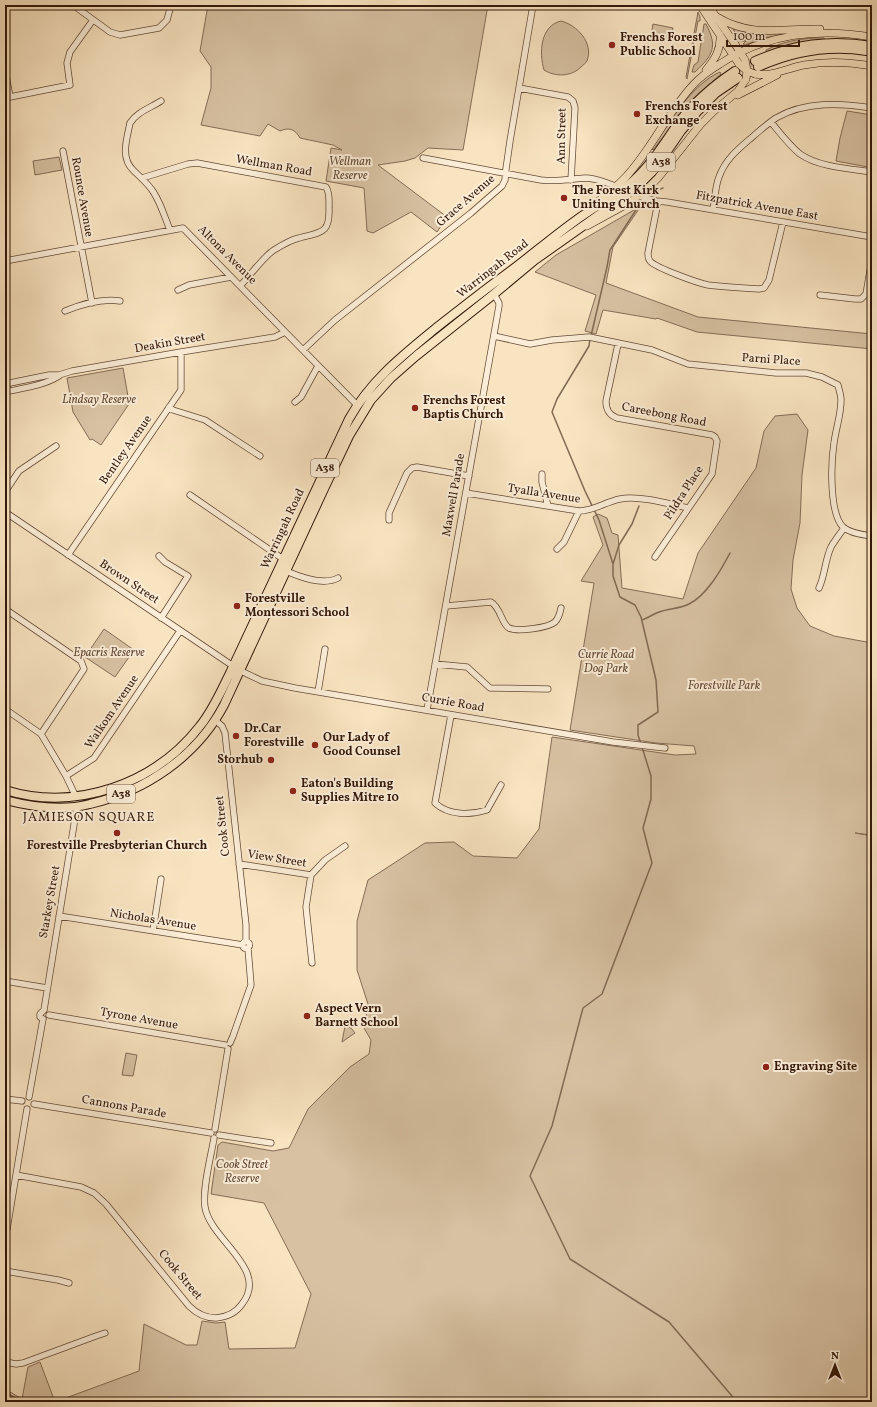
<svg xmlns="http://www.w3.org/2000/svg" width="877" height="1407" viewBox="0 0 877 1407" font-family="Vollkorn,serif">
<rect width="100%" height="100%" fill="#f9e4c1"/>
<filter id="stains"><feTurbulence type="fractalNoise" baseFrequency=".005" numOctaves="4"/><feColorMatrix values="0 0 0 0 .2 0 0 0 0 .09 0 0 0 0 .02 0 0 0 .5 -.17"/></filter>
<radialGradient id="worn" r=".72"><stop offset=".6" stop-color="#630" stop-opacity="0"/><stop offset="1" stop-color="#630" stop-opacity=".3"/></radialGradient>
<!-- green -->
<path fill="#d7c1a2" stroke="#856c56" d="M208,5H488L463,150L428,148L415,158L405,161L378,165L447,217L437,232L411,212L373,233L367,231L364,188L326,181L331,148L342,150L333,145L300,138C295,129 289,127 280,131L268,124L260,136L201,125L211,88V67L200,51Z
M698,12L700,17V21H698L687,79L686,77Z
M561,21C577,25 594,43 587,61C586,63 583,65 581,67C571,77 555,77 544,70C539,53 540,26 561,21Z
M653,24L673,28L671,39L651,35Z
M704,24H706C718,47 713,55 695,72H692L694,65L698,62Z
M733,29L741,30L745,41H740Z
M745,31L788,33L765,38L745,45L743,44L746,41Z
M815,38H824L825,40L792,44L766,52V50C782,42 797,39 815,38Z
M720,72L721,74L691,101L653,150L651,148C667,125 693,83 720,72Z
M847,111L872,115V141L868,167L836,161L840,138Z
M59,157L62,170L35,175L33,161Z
M641,206L613,247L606,283L698,317L872,334V349L697,332L657,318L656,319L603,310L596,334L585,331L596,295L535,272L556,255Z
M123,368L129,402L131,401L101,445L92,439L90,440L73,412L67,378Z
M797,414L808,430L802,475L800,523L793,560L791,589L797,608L810,626L834,636L872,643V835L855,833L872,836V1402H5V1389L22,1399L28,1367L40,1362L55,1402L139,1371L144,1324L186,1345H197L202,1321L216,1323L225,1322L229,1349L295,1348L311,1294L264,1203L211,1194L218,1145L222,1142L273,1151L289,1148L308,1109L350,1067L369,1054L371,1040L364,1028L368,1004L357,970V921L368,880L425,843L454,842L473,856L517,858L539,829L552,737L675,755L696,754L694,746L656,743L570,730L594,583L581,581L603,545L593,517L598,514L607,518L612,533L618,535L622,588L683,599L698,553L756,468L764,431L775,416Z
M104,629L134,650L115,677L85,657Z
M345,1026L351,1028L355,1033L342,1042Z
M126,1053L137,1055L133,1076L122,1075Z"/>
<g fill="none" stroke-linecap="round" stroke-linejoin="round">
<!-- stream -->
<path stroke="#826952" stroke-width="1.5" d="M652,194L653,192L663,188
M591,336L607,267L610,250L636,210
M590,339L589,346L557,399L552,412L585,491L599,520L613,564
M639,506L632,524L619,545L613,564V576L620,597L635,605L641,617L656,680L658,712L638,725V735L641,744
M642,620C648,618 653,614 659,612C669,608 680,609 689,604C707,595 721,570 730,553
M642,747L651,776V799L643,828L652,863L602,994L583,1008L552,1126L530,1176L570,1259L669,1322L732,1396L735,1402
M5,1392L22,1402"/>
<!-- highway-tunnel -->
<path stroke="#d1bb9c" stroke-width="8" stroke-dasharray="8 4" stroke-linecap="butt" d="M735,71L755,61"/>
<!-- minor casing -->
<g stroke="#644b37" stroke-width="7">
<path id="minor" d="M73,5L110,32L120,35L159,28L167,20L171,5
M5,70L10,97
M519,88L568,97L573,101L575,108L571,180
M5,98L70,85L67,63L70,52L93,20
M161,101C150,108 137,112 130,123C127,139 120,157 133,170C140,177 149,184 154,193C161,204 165,218 170,230
M771,122C780,133 789,145 800,154C818,167 851,169 872,172
M63,151L92,303
M423,158L541,180C557,182 570,179 585,178C596,178 606,183 616,186
M142,178L188,164L197,163L326,187C330,193 329,201 329,208C330,235 320,232 299,238C290,240 282,245 274,250C264,256 249,277 240,286
M639,196L656,201L667,202L872,237
M658,202L648,253C648,256 648,259 650,261C656,268 698,283 708,285C725,287 742,288 759,289L764,288L769,280L783,222
M713,210C715,199 715,187 719,177C725,160 737,150 750,139C758,132 767,124 776,118C805,101 841,103 872,108
M5,261L183,228L357,405
M178,290L189,285L231,277
M820,295L855,299H861L866,294L872,259
M65,311C82,304 102,298 120,301
M5,312V318
M494,336L530,344L552,340L589,337L652,350L688,364L776,373H806L822,377L838,385C839,390 841,395 841,400C841,415 836,428 834,443C831,462 829,513 843,527C850,533 863,535 872,536
M618,344L606,401C606,410 609,415 617,418L712,435L715,437L717,441L712,474L655,557
M303,350L335,320L471,213L502,186L505,180L506,169L510,141L533,5
M5,384L49,375H59L72,371L181,352L275,337L285,332
M5,392C23,388 43,386 59,376
M295,402L301,397L318,366
M169,407L173,410L205,420L260,456
M542,474V482L548,506
M5,492L19,471L56,446
M466,493L579,511C594,511 605,502 620,499C638,495 670,504 688,508
M190,495L283,559
M5,512L233,666
M389,520V513L407,473L412,468L417,467L469,476
M557,549L564,542L579,511
M68,555L181,390V352
M159,556L165,562L188,576L161,618
M286,571C300,577 323,586 338,578
M819,588C825,575 825,560 831,547C835,540 840,534 844,528
M446,606L491,602C501,608 501,623 509,628C517,632 548,628 555,622C559,618 560,613 561,608
M5,609L81,661L84,669L41,734
M435,664L467,667L490,688L548,689
M241,671L262,681L295,688L613,742L665,748
M318,692L325,649
M5,709L41,734L66,776L76,797
M427,710L499,306V303L494,294
M451,715L435,803C449,816 471,815 487,810L501,785
M215,720L222,726L225,733L246,925V941
M66,776L94,758L180,631
M239,864L311,875
M59,916L243,945
M153,931L161,879
M242.5 945a3.5 3.5 0 1 1 7 0a3.5 3.5 0 1 1-7 0Z
M312,963L306,907L311,875L325,860L345,846
M5,981L47,988
M44,1010L77,806
M49,1015L225,1045
M43,1019L40,1017V1014L44,1010
M230,1043L233,1036L251,985L248,948
M29,1097L43,1019
M5,1099L22,1101
M34,1104L211,1133
M215,1129L228,1049
M219,1135L271,1143
M16,1175L81,1187L94,1193L106,1204L189,1306C196,1313 205,1318 216,1318C226,1317 236,1313 242,1304C270,1269 210,1240 205,1207C202,1190 211,1156 214,1138
M5,1241L27,1109
M5,1271L58,1280L69,1283
M5,1362L16,1364L23,1363L96,1336L105,1333"/>
</g>
<!-- major casing -->
<g stroke="#331809" stroke-width="8">
<path id="major" d="M700,5L739,64
M708,5L735,44L745,60
M717,17C751,38 783,28 820,29
M706,70C715,59 721,50 720,35
M755,74C771,77 788,68 804,65C826,61 849,62 872,66
M738,95L777,75
M595,204C607,194 621,184 631,171C654,144 669,111 693,85C701,76 710,70 720,64C765,34 819,28 872,37
M587,226L629,203L647,189L658,178L700,125L714,111L738,91L746,79"/>
</g>
<!-- highway casing -->
<g stroke="#331809" stroke-width="10">
<path id="highway" d="M755,61C794,44 830,39 872,46
M758,67C793,51 830,45 867,51
M5,790C76,812 155,784 200,726C213,710 221,691 230,673L349,419C371,380 402,356 436,328C458,311 479,294 501,278C526,260 550,239 575,221C594,207 615,196 633,181C652,164 665,142 679,122C695,101 714,85 735,71
M5,800C32,807 63,811 90,804C146,791 197,756 224,705L323,491L349,436L371,400L391,378L416,356L494,294L535,260L634,190L655,169L681,131L697,112L716,93L738,78"/>
</g>
<!-- minor -->
<use href="#minor" stroke="#fbedd7" stroke-width="5.5"/>
<!-- major -->
<use href="#major" stroke="#f9e4c1" stroke-width="7"/>
<!-- highway -->
<use href="#highway" stroke="#f9e4c1" stroke-width="8"/>
<!-- major-bridge casing -->
<g stroke="#331809" stroke-width="8" stroke-linecap="butt">
<path id="major-bridge" d="M745,60L747,71L746,79
M739,64L747,71L755,74"/>
</g>
<!-- major-bridge -->
<use href="#major-bridge" stroke="#f9e4c1" stroke-width="7"/>
</g>
<!-- markers -->
<g fill="#8f2418" stroke="#fbedd7" stroke-width="1.5">
<circle cx="612" cy="45" r="4"/>
<circle cx="637" cy="114" r="4"/>
<circle cx="564" cy="198" r="4"/>
<circle cx="415" cy="408" r="4"/>
<circle cx="237" cy="606" r="4"/>
<circle cx="236" cy="736" r="4"/>
<circle cx="315" cy="745" r="4"/>
<circle cx="271" cy="760" r="4"/>
<circle cx="293" cy="791" r="4"/>
<circle cx="117" cy="833" r="4"/>
<circle cx="307" cy="1016" r="4"/>
<circle cx="766" cy="1067" r="4"/>
</g>
<g text-anchor="middle" dominant-baseline="central" stroke-width="4" stroke-linejoin="round" paint-order="stroke">
<!-- shield labels -->
<g fill="#fbedd7" stroke="#6f5847" stroke-width="1">
<rect x="647" y="153" width="28" height="18" rx="3"/>
<rect x="311" y="459" width="28" height="18" rx="3"/>
<rect x="107" y="785" width="28" height="18" rx="3"/>
</g>
<g font-size="11" font-weight="bold" fill="#331809">
<text x="661" y="162">A38</text>
<text x="325" y="468">A38</text>
<text x="121" y="794">A38</text>
</g>
<!-- poi labels -->
<g font-size="12" font-weight="bold" fill="#331809" stroke="#fbedd7" text-anchor="start">
<text x="620" y="38">Frenchs Forest<tspan x="620" dy="14">Public School</tspan></text>
<text x="645" y="107">Frenchs Forest<tspan x="645" dy="14">Exchange</tspan></text>
<text x="572" y="191">The Forest Kirk<tspan x="572" dy="14">Uniting Church</tspan></text>
<text x="423" y="401">Frenchs Forest<tspan x="423" dy="14">Baptis Church</tspan></text>
<text x="245" y="599">Forestville<tspan x="245" dy="14">Montessori School</tspan></text>
<text x="244" y="729">Dr.Car<tspan x="244" dy="14">Forestville</tspan></text>
<text x="323" y="738">Our Lady of<tspan x="323" dy="14">Good Counsel</tspan></text>
<text x="263" y="760" text-anchor="end">Storhub</text>
<text x="301" y="784">Eaton's Building<tspan x="301" dy="14">Supplies Mitre 10</tspan></text>
<text x="117" y="846" text-anchor="middle">Forestville Presbyterian Church</text>
<text x="315" y="1009">Aspect Vern<tspan x="315" dy="14">Barnett School</tspan></text>
<text x="774" y="1067">Engraving Site</text>
</g>
<!-- street labels -->
<g font-size="12" fill="#331809" stroke="#fbedd7">
<text transform="translate(562 136) rotate(-89)">Ann Street</text>
<text transform="translate(274 166) rotate(10)">Wellman Road</text>
<text transform="translate(82 197) rotate(80)">Rounce Avenue</text>
<text transform="translate(466 201) rotate(-41)">Grace Avenue</text>
<text transform="translate(757 206) rotate(10)">Fitzpatrick Avenue East</text>
<text transform="translate(227 255) rotate(45)">Altona Avenue</text>
<text transform="translate(493 269) rotate(-38)">Warringah Road</text>
<text transform="translate(170 343) rotate(-10)">Deakin Street</text>
<text transform="translate(771 360) rotate(4)">Parni Place</text>
<text transform="translate(664 415) rotate(11)">Careebong Road</text>
<text transform="translate(126 450) rotate(-55)">Bentley Avenue</text>
<text transform="translate(684 493) rotate(-57)">Pildra Place</text>
<text transform="translate(544 494) rotate(9)">Tyalla Avenue</text>
<text transform="translate(454 495) rotate(-80)">Maxwell Parade</text>
<text transform="translate(283 529) rotate(-65)">Warringah Road</text>
<text transform="translate(129 582) rotate(34)">Brown Street</text>
<text transform="translate(453 703) rotate(10)">Currie Road</text>
<text transform="translate(112 712) rotate(-56)">Walkom Avenue</text>
<text transform="translate(223 826) rotate(-96)">Cook Street</text>
<text transform="translate(277 859) rotate(9)">View Street</text>
<text transform="translate(50 902) rotate(-80)">Starkey Street</text>
<text transform="translate(153 920) rotate(9)">Nicholas Avenue</text>
<text transform="translate(139 1019) rotate(10)">Tyrone Avenue</text>
<text transform="translate(124 1107) rotate(10)">Cannons Parade</text>
<text transform="translate(180 1275) rotate(50)">Cook Street</text>
</g>
<!-- park labels -->
<g font-size="12" font-style="italic" fill="#644b37" stroke="#fbedd7">
<text x="350" y="162">Wellman<tspan x="350" dy="14">Reserve</tspan></text>
<text x="99" y="400">Lindsay Reserve</text>
<text x="109" y="653">Epacris Reserve</text>
<text x="606" y="655">Currie Road<tspan x="606" dy="14">Dog Park</tspan></text>
<text x="724" y="686">Forestville Park</text>
<text x="242" y="1165">Cook Street<tspan x="242" dy="14">Reserve</tspan></text>
</g>
<!-- neighbourhood labels -->
<g font-size="13" letter-spacing="1" fill="#331809" stroke="#fbedd7">
<text x="89" y="818">JAMIESON SQUARE</text>
</g>
</g>
<!-- margin -->
<rect width="877" height="1407" fill="none" stroke="#f9e4c1" stroke-width="20"/>
<rect x="6" y="6" width="865" height="1395" fill="none" stroke="#331809" stroke-width="2"/>
<rect x="10" y="10" width="857" height="1387" fill="none" stroke="#331809"/>
<!-- north arrow -->
<g transform="translate(835 1365)" stroke="#fbedd7" stroke-width="3" paint-order="stroke">
<path d="M0-3L7 15L0 10L-7 15Z" fill="#331809"/>
<text y="-6" font-size="11" font-weight="bold" text-anchor="middle" fill="#331809">N</text>
</g>
<!-- scale -->
<path d="M727 40v6h72v-6" fill="none" stroke="#331809" stroke-width="2"/>
<text x="733" y="40" font-size="12" fill="#331809" stroke="#fbedd7" stroke-width="3" paint-order="stroke">100 m</text>
<rect width="100%" height="100%" filter="url(#stains)"/>
<rect width="100%" height="100%" fill="url(#worn)"/>
</svg>
